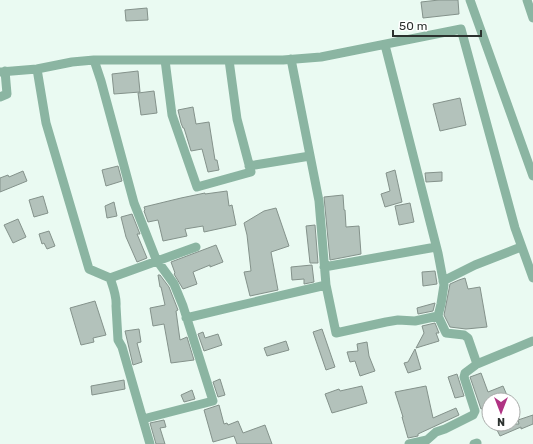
<svg xmlns="http://www.w3.org/2000/svg" width="533" height="444" viewBox="0 0 533 444" font-family="Rubik,sans-serif">
<rect width="100%" height="100%" fill="#eafaf2"/>
<!-- building -->
<path fill="#b3c2bb" stroke="#84928b" d="M439,0H458L459,14L423,18L421,2Z
M147,8L148,20L126,21L125,10Z
M138,71L140,92L114,94L112,74Z
M154,91L157,113L141,115L138,93Z
M460,98L466,125L440,131L433,104Z
M193,107L196,124L209,122L215,160H217L219,170L208,172L202,149L191,151L184,128H183L181,123L178,110Z
M118,166L122,181L106,186L102,170Z
M395,170L402,202L385,207L381,194L390,191L386,173Z
M23,171L27,181L0,192V178L8,175L9,177Z
M442,172V181L426,182L425,173Z
M227,191L229,206L232,205L236,225L204,232L203,226L185,229L187,236L163,241L158,220L148,222L144,211L145,210L144,207L181,198L205,193V194Z
M343,195L344,210H345L346,227L359,226L361,254L330,260L324,197Z
M43,196L48,213L34,217L29,200Z
M114,202L117,216L107,218L105,206Z
M410,203L414,222L399,225L395,206Z
M276,208L289,246L271,252L278,290L250,296L244,272L251,271L247,235L244,223L264,211Z
M132,214L140,234H137L147,258L137,262L126,237L121,217Z
M18,219L26,237L13,243L4,225Z
M315,225L318,263H310L306,226Z
M49,231L55,246L47,249L44,243L42,244L39,234Z
M216,245L223,262L210,267V265L193,272L197,284L183,289L174,274L175,273L171,262Z
M312,265L314,282L304,284V279L292,280L291,267Z
M435,271L437,284L423,286L422,272Z
M158,275H160L169,287L178,310L176,311L180,340L187,337L194,360L171,363L164,324L153,326L150,308L165,305L161,287H160Z
M465,278L468,289L480,287L487,327L466,329L450,327L444,315L450,284L459,280Z
M95,301L106,335L93,338L94,342L81,345L70,308Z
M435,303L433,311L418,314L417,308Z
M435,323L439,333H436L439,341L416,348L424,333L422,326Z
M139,329L141,342L137,343L142,362L133,365L125,331Z
M322,329L335,367L326,370L313,332Z
M203,332L205,338L218,334L222,345L204,351L198,334Z
M286,341L289,350L267,356L264,348Z
M367,342L369,356L375,371L360,376L355,361L350,362L347,352L358,351L357,344Z
M415,349L421,369L408,373L404,363L408,362Z
M481,373L488,392L503,386L509,400H489V406L481,409L470,377Z
M457,374L464,396L455,398L448,377Z
M220,379L225,395L218,397L213,382Z
M124,380L125,389L92,395L91,386Z
M362,386L367,403L332,413L325,394L339,389L340,391Z
M426,386L433,418L456,408L459,415L418,434V436L408,438L402,417H403L395,392Z
M192,390L195,399L184,402L181,395Z
M219,405L224,424L227,423L228,425L238,421L243,433L265,425L272,444H237L234,436L213,442L204,410Z
M533,415V424L521,429V427L500,436L494,424H519L518,420Z
M164,420L166,427L160,428L165,444H156L150,423Z"/>
<g fill="none" stroke-linecap="round" stroke-linejoin="round">
<!-- minor -->
<path stroke="#8bb5a2" stroke-width="9" d="M470,0L533,176
M527,0L533,18
M385,45L438,253L444,285L441,304L438,316L446,333L464,335L468,338L477,364L465,373L464,377L475,411L473,415L445,429L436,432L427,440L409,444
M291,59L319,201L326,285
M94,60L101,81L134,203L156,259L174,284L183,306L213,401L143,419
M165,60L172,115L197,187L251,172L237,119L229,60
M37,69L46,123L89,269L110,278L196,247
M0,72L37,69L72,62L94,60H283L321,57L461,29L515,228L533,278
M0,97L7,94L5,71
M249,166L310,156
M324,267L436,247
M110,278C113,287 117,296 116,306L118,340L122,347L150,444
M443,281L475,265L521,247
M186,318L326,285L336,333L386,322L398,320L415,321L438,316
M477,364L533,341
M474,444L477,443"/>
</g>
<!-- north arrow -->
<g transform="translate(501 412) rotate(180)"><circle r="19" fill="#ffffff" stroke="#aaadab"/>
<path d="M0-3L7 15L0 10L-7 15Z" fill="#b03383"/>
<text y="-6" font-size="11" font-weight="bold" text-anchor="middle" fill="#2b312e">N</text>
</g>
<!-- scale -->
<path d="M393 30v6h88v-6" fill="none" stroke="#2b312e" stroke-width="2"/>
<text x="399" y="30" font-size="12" fill="#2b312e" stroke="#ffffff" stroke-width="3" paint-order="stroke">50 m</text>
</svg>
